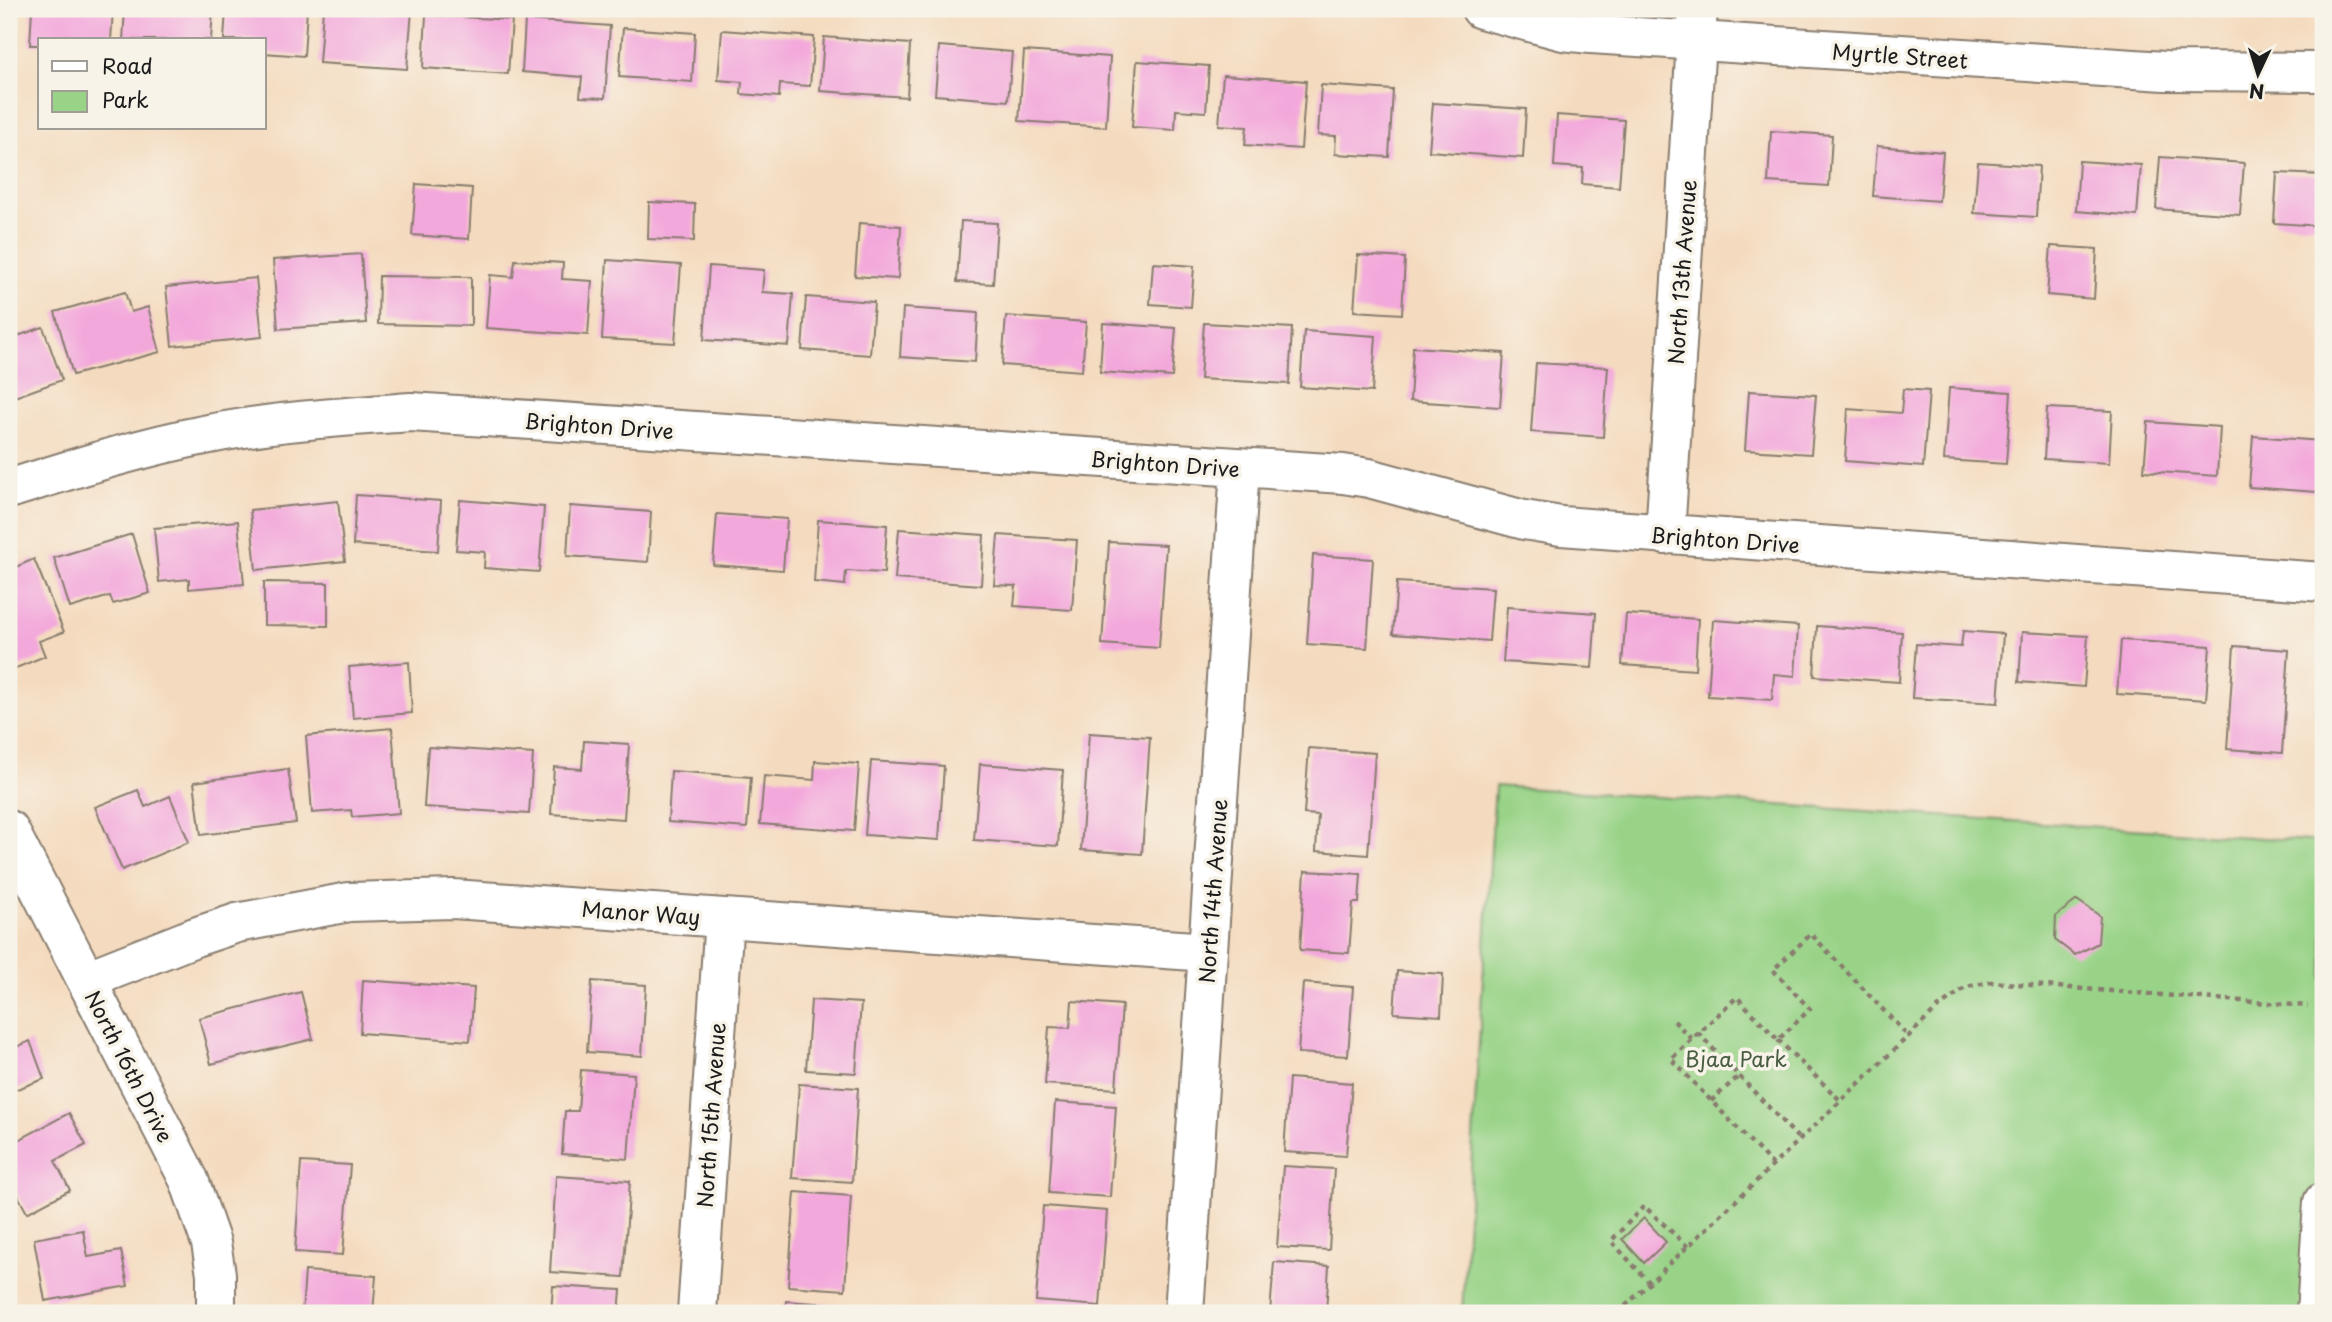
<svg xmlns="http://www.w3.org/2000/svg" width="2332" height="1322" viewBox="0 0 2332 1322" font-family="'Playpen Sans',sans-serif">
<rect width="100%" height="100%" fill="#f7f3e8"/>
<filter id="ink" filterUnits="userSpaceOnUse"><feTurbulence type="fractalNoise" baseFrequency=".0143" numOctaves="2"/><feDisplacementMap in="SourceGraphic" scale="14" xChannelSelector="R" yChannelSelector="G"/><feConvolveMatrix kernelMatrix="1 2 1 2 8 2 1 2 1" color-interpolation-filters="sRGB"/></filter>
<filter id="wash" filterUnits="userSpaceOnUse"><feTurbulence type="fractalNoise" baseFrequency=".00686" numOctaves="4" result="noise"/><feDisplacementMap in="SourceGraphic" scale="28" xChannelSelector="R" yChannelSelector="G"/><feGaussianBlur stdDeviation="1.57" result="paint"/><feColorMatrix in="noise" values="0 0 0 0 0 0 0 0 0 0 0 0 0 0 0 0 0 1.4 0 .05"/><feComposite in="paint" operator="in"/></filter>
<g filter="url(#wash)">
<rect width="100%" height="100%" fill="#f4dbbf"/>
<!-- green -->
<path fill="#98d387" stroke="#5a7852" stroke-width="2" d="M1495,786L2323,842V1202L2316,1313H1462Z"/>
<g id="blocks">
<!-- building -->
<path fill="#f3a8db" d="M32,9H113L111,40H40V45H30Z
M125,9H213L211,40H123Z
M226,9H307L304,56L264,53V40H224Z
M323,9L412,10L407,69L319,63Z
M426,15L512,20L508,74L423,68Z
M525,20L610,26L605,98L580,97L582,77L522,72Z
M623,28L695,33L692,82L619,77Z
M722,30L814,37L810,86L780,84L779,97L741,94L742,82L718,80Z
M824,37L910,44L907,97L820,91Z
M939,46L1012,52L1008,101L935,95Z
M1024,51L1110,57L1106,127L1019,121Z
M1137,61L1209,66L1206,112L1176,110L1175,130L1132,127Z
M1223,75L1306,81L1301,149L1245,145L1247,127L1219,125Z
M1321,85L1393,90L1389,157L1335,154L1336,136L1318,135Z
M1433,103L1526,109L1523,158L1429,151Z
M1557,115L1624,120L1619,187L1582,184L1583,168L1554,166Z
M1771,131L1832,135L1829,186L1768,182Z
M1877,146L1943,152L1939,201L1873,196Z
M2160,157L2244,163L2240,215L2156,209Z
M2079,161L2141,165L2137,216L2076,211Z
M1978,162L2039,166L2036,217L1974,213Z
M2277,173L2323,175V226L2274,223Z
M416,184L472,188L469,239L412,235Z
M649,202L695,204L694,241L648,239Z
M961,221L997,223L993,284L957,282Z
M859,223L901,226L898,279L855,276Z
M2051,246L2097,249L2094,299L2047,295Z
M361,254L366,323L278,329L273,260Z
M1358,255L1405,258L1402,314L1354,311Z
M515,260L563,263L562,279L592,281L588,335L486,328L490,275L513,277Z
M607,260L681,265L675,343L602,339Z
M1153,263L1194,266L1191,307L1150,304Z
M709,266L764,270L762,292L793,294L789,346L704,340Z
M379,276L471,277V326L378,324Z
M256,278L262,337L172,346L166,287Z
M125,292L131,312L148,307L160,352L73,375L55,312Z
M806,297L874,302L870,355L802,350Z
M903,308L978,313L975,362L900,357Z
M1006,316L1086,322L1082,371L1002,365Z
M1103,323L1176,328L1172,377L1100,372Z
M1204,323L1292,328L1289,384L1200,379Z
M43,327L62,380L9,399V339Z
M1304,331L1376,336L1372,392L1300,387Z
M1413,347L1504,353L1500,407L1410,401Z
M1536,363L1608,367L1603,437L1531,432Z
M1949,388L2011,392L2006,464L1944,460Z
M1903,389L1929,391L1923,467L1845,461L1848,409L1901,413Z
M1749,391L1816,395L1811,454L1745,450Z
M2047,408L2112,411L2109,463L2044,459Z
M2148,422L2220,427L2217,476L2144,471Z
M2253,436L2321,441L2317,492L2249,487Z
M356,495L441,501L438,551L353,545Z
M460,500L544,507L539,572L484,568L485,552L456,550Z
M338,501L345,561L256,570L250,510Z
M570,506L651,512L648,562L567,556Z
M717,514L787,519L783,570L713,565Z
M818,520L887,525L884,573L846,571L845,585L814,582Z
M238,521L244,584L189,589V579L159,582L154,528Z
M899,529L984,535L981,585L895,579Z
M132,534L150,593L113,604L110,596L70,608L54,558Z
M998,535L1077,540L1072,610L1014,606L1016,586L994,585Z
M1109,542L1166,545L1159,648L1102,644Z
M1313,555L1373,559L1367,648L1307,644Z
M34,559L64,632L39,641L45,656L9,671V570Z
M264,582L328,583V626L264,625Z
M1397,582L1493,588L1489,641L1393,634Z
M1507,607L1596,613L1592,668L1503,662Z
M1626,614L1698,619L1695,670L1622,665Z
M1713,620L1798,626L1795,676L1774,674L1772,700L1708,696Z
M1817,626L1902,632L1899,682L1814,676Z
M1963,631L2003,634L1998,703L1912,698L1916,644L1961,647Z
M2022,632L2088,636L2084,687L2019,682Z
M2121,640L2210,646L2206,700L2117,694Z
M2234,646L2289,650L2282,753L2227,749Z
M409,662L412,713L353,718L349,667Z
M392,728L399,813L352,817L351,810L312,813L306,736Z
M1089,733L1150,737L1142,854L1081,850Z
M584,741L629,744L624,819L551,814L554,767L582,769Z
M428,747L533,754L529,814L424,807Z
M1309,748L1375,753L1368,855L1316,851L1318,815L1304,814Z
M815,761L859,764L854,831L760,824L764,776L814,780Z
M871,761L944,766L939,840L865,835Z
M980,764L1063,770L1058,846L974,840Z
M288,769L296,823L201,835L194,782Z
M671,771L751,777L747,828L668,822Z
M138,790L145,807L170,796L189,842L122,870L95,807Z
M1305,871L1361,874L1359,903H1353L1349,953L1300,950Z
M2077,900L2100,916L2098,943L2075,955L2055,940L2056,916Z
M1397,971L1443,974L1441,1016L1394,1013Z
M363,980L474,988L470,1041L360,1033Z
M592,981L646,985L642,1056L587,1052Z
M1303,983L1353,987L1348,1056L1298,1053Z
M301,992L313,1039L211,1064L199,1018Z
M811,1000L861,1003L856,1073L806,1070Z
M1072,1001L1122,1005L1116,1089L1045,1084L1049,1027L1070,1028Z
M30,1041L44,1079L9,1092V1050Z
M581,1070L634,1074L628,1159L562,1154L565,1111H578Z
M1289,1078L1352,1083L1346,1156L1284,1152Z
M799,1084L858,1088L852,1182L792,1178Z
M1055,1102L1116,1106L1110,1197L1049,1193Z
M69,1113L86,1145L55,1161L70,1190L27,1213L9,1179V1145Z
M301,1162L350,1165L343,1255L295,1252Z
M1283,1166L1334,1169L1329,1250L1277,1247Z
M556,1176L630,1181L623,1277L550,1272Z
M795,1192L851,1196L845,1290L788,1286Z
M1043,1206L1107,1211L1100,1306L1036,1301Z
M1644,1218L1666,1242L1644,1263L1622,1239Z
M83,1230L88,1257L121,1251L128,1286L45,1301L34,1239Z
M1274,1262L1329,1266L1326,1313H1270Z
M305,1271L376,1276L373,1313H302Z
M553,1286L621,1290L619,1313H551Z
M786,1301L844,1305L843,1313H785Z"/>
</g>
</g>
<g filter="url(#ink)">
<use href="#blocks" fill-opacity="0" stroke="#887c6e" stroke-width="2"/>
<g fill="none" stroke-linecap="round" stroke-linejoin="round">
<!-- street casing -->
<g stroke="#887c6e" stroke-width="42">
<path id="street" d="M1481,9L1563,31L1591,34L2165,71L2323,72
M9,489C75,468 141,447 209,434C276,421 343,417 411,412L1343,474L1369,478L1524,520L1561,526L2323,582
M1665,535L1698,9
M9,830L189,1180L211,1243L216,1274V1313
M86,980L195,937L237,923L349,902L453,899L1208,952
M697,1313L724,918
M1184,1313L1240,468
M2316,1313L2323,1202"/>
</g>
<!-- path -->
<path stroke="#887c6e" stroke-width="4.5" stroke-dasharray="5 5" stroke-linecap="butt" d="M1674,1021L1692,1039
M1698,1033L1800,1140
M1778,1040L1841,1101
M1711,1101L1739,1076
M1773,1165L1671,1059L1737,997L1778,1040L1810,1009L1773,970L1811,934L1908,1036
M1650,1283L1611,1241L1644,1206L1688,1247
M1618,1313L1938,1008L1966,987L1991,982L2308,1006"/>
<!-- street -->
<use href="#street" stroke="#fff" stroke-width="38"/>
</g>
</g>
<g text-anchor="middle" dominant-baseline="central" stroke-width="7" stroke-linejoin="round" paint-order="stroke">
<!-- street labels -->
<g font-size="21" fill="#1c1c1c" stroke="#f7f3e8">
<text transform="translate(1900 55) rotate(4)">Myrtle Street</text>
<text transform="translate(1681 272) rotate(-86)">North 13th Avenue</text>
<text transform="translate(599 425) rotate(4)">Brighton Drive</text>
<text transform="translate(1165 463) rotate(4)">Brighton Drive</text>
<text transform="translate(1725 539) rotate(4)">Brighton Drive</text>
<text transform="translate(1212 891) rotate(-86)">North 14th Avenue</text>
<text transform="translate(641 912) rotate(4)">Manor Way</text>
<text transform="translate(130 1066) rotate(63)">North 16th Drive</text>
<text transform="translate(710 1115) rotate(-86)">North 15th Avenue</text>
</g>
<!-- park labels -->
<g font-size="21" fill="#475c41" stroke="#f7f3e8">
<text x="1736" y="1058">Bjaa Park</text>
</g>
</g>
<!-- margin -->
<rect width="2332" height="1322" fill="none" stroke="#f7f3e8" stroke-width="35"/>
<!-- legend -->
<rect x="38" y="38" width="228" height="91" fill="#f7f3e8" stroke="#9f9d96" stroke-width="2"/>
<rect x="52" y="61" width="35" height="10" fill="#ffffff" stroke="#9f9d96" stroke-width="2"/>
<text x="102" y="74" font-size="21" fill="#1c1c1c">Road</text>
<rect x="52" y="91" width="35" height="21" fill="#98d387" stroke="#9f9d96" stroke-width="2"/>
<text x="102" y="108" font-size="21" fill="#1c1c1c">Park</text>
<!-- north arrow -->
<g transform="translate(2258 74) rotate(184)" stroke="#f7f3e8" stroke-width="5" paint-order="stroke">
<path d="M0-5L12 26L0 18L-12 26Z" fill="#1c1c1c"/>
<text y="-10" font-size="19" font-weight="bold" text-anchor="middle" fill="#1c1c1c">N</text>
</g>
</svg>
